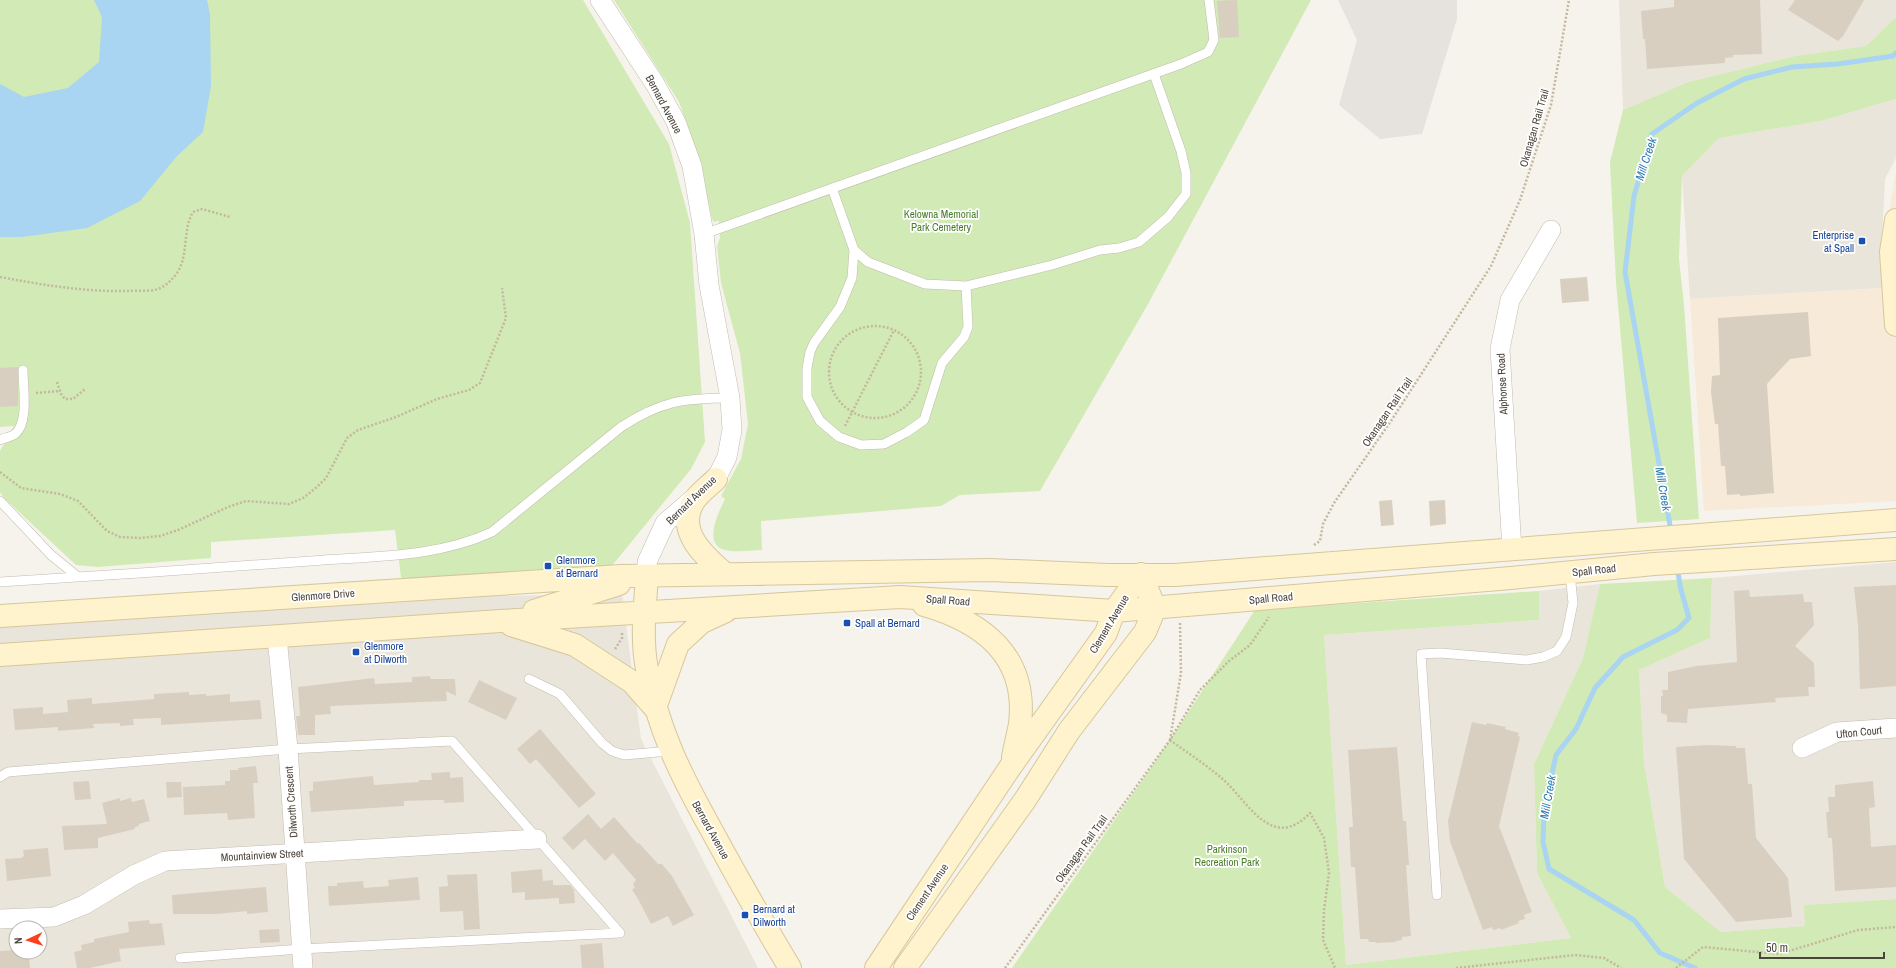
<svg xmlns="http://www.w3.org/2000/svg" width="1896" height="968" viewBox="0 0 1896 968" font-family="'Archivo Narrow',sans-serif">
<rect width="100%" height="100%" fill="#f6f3ec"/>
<!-- residential -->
<path fill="#eae5da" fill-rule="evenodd" d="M1619,0H1896V17L1866,46L1795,56L1688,82L1623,110Z
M1896,99V158L1885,179L1881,257L1883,288L1690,299L1682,176L1719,138L1821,121Z
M1896,562V899L1805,905L1806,926L1721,932L1665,887L1644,762L1639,670L1710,638L1712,578Z
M1600,584L1583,658L1534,764L1537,873L1571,938L1346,965L1324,635L1539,620V591Z
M622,594L641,739L758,968H0V616L274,599ZM16,928H40V952H16Z"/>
<!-- commercial -->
<path fill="#f7ead8" d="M1896,172V501L1704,511L1690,299L1883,288L1881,257Z"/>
<!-- industrial -->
<path fill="#e6e2dd" d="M1338,0H1457V19L1422,134L1380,139L1339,105L1357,40Z"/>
<!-- green -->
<path fill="#d2eab5" d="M0,0H583L669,144L690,223L705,442L691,469L610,568L408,582L401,577L395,530L211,542V558L98,567L76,565L4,498L0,492V451L14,426L0,427Z
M614,0H1311L1148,304L1040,491L960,495L941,506L761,521L762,550C751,550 737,553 725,550C702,544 719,512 725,499L721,496L741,459L748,424L740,353L721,283L717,246L720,238L719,221L714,222L712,219L698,155L679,102Z
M1896,17V99L1821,121L1719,138L1682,176L1679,259L1684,305L1699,519L1637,523L1616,282L1610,162L1623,110L1688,82L1795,56L1866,46Z
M1712,578L1710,638L1639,670L1644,762L1665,887L1721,932L1805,926L1804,905L1896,899V968H1012L1170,740L1255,610L1539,591V620L1324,635L1346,965L1571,938L1537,873L1534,764L1583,658L1600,584Z"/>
<!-- water -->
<path fill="#a9d4f2" d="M94,0H207L210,14L211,86L203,132L177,156L140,201L87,228L22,237H0V84L24,97L68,88L99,62L102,17Z"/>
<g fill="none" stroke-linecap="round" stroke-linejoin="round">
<!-- stream -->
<path stroke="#a9d4f2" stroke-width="5" d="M1671,531L1625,272L1634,196L1652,134L1697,103L1744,79L1792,67L1838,64L1893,56L1896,53
M1677,567L1681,590L1689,618L1677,630L1623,657L1595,688L1576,729L1556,755L1544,811L1543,842L1549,869L1634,920L1660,953L1695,968"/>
</g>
<!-- building -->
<path fill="#d8cfc1" d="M1237,0L1239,37L1220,38L1217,1Z
M1674,0H1760L1762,54L1733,55V57L1725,58V63L1647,69L1645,39H1643L1641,11L1674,7Z
M1795,0H1864L1843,36L1838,41L1788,10Z
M1587,277L1589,301L1562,303L1560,279Z
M1808,312L1811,356L1790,359L1767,384L1774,493L1740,496V494L1727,495L1725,466H1721L1718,424H1715L1711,392L1712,376L1720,375L1718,318Z
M18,367V406L0,407V368Z
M1392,500L1394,525L1381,526L1379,501Z
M1445,500L1446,524L1430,526L1429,501Z
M1896,585V686L1860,689L1858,625L1854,587Z
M1749,590L1750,597L1803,594L1804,602H1812L1814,625L1795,646L1814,663L1815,687H1808L1809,696L1775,698L1776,702L1688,709L1687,723L1667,722V715L1661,713V696H1663L1662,690H1668V672L1696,666L1737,662L1734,591Z
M430,676L431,679H455L456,696L446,691L447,701L330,706L331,714L315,715V735H298L296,716H300L298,687L374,678L375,684L412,682V677Z
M479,680L517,698L506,720L468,702Z
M189,692V695L206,694V696L230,694V702L260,700L262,719L161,725V718L133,719L134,725L120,726V723L93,724L94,728L58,731V727L15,730L13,709L43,707V714L68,712L67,700L92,698V704L154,699V694Z
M1472,722L1486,725L1487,723L1506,727L1505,729L1519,733L1518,736L1520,737L1499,826L1532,912L1524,915L1525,919L1518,921L1519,923L1501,930L1500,928L1493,930L1492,927L1483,930L1450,841L1448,821Z
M540,729L596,794L579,808L536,759L530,764L517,749Z
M1707,745L1736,746V748H1745L1748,784H1752L1756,838L1788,878L1792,917L1736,922L1684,859L1676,747Z
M1397,747L1403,821H1406L1409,865H1406L1411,936L1402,937V940L1396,941V942L1376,943V942H1369L1368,939H1360L1355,867H1351L1349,827H1353L1348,750Z
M256,766L258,783H253L255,818L228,820L227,813L184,815L183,787L225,785V781H230V770H238V768Z
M450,772V778L463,777L464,802L444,803V800H436L404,801V806L311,812L309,791H313V782L373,776L374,785L419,782V780H432L431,773Z
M89,781L91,799L75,800L73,782Z
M1873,781L1875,807L1869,808L1871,847L1896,845V887L1835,891L1832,838H1828L1826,812H1829L1828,797H1835V785Z
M166,782H181L182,797L167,798Z
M120,798V801L131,798L132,802L144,799L150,821L139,824V826L135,827V829L98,838V848L64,850L62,826L107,824L102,803Z
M588,814L601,829L614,817L638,844L639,843L658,864H662L672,876L694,915L673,926L668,916L651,924L637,897L632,890L635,887L633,884L636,880L613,853L605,861L585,839L573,850L562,838Z
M48,848L51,876L7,881L5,859L21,858L24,856L23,850Z
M542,869L543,881L553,880V885H570L574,890L575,903L559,904V898L525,900V892L512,893L511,872Z
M477,874L480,929L464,930L463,911L440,912L439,887L448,886L447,875Z
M418,877L420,900L329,906L328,886H337V883L363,881L364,888L389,886L388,880Z
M266,887L268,912L247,914V911L217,914H173L172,895Z
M149,920L150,924L162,923L165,945L119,949L121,961L90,968H77L74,952L82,950L81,945L94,942V939L129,932L128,922Z
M279,929L280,942L260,943L259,930Z
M602,943L604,968H582L580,945Z
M16,950V952H20V956L29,955L30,968H0V951Z"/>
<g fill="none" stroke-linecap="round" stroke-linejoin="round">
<!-- lane casing -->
<g stroke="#c2bbae" stroke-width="10">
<path id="lane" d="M832,188L854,250L868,262L925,284L966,286L1052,265L1100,250L1119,248L1139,242L1168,217L1186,194V173L1181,151L1154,74
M704,234L1181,64L1208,52L1214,40L1209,0
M854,250L852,278L840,307L814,343L810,352L807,368V397L820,421L839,437L861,445L884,444L907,432L924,420L942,363L964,337L968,327L966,286
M0,440C4,438 11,437 15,434C29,423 23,387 23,370
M0,501L51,555L78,577
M0,582C104,575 207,569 311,561C371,556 436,558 492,532L621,427C661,401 684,398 730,398
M529,679L560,694L602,743L612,751L624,755L670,751
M0,777L8,772L288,749L452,741L620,933L301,949L180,958
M1437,895L1421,654L1440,653L1527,660L1543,657L1557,651L1566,637L1573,603L1570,573"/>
</g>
<!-- street casing -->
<g stroke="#c2bbae" stroke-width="20">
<path id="street" d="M600,0L655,84L676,122L692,166L704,234L709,285L730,398L732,430L727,457L716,479L665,523L647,562V576
M1512,550L1500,349L1510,300L1551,230
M277,637L288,749L303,968
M1802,748L1837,732L1896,728
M0,919L54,917L84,905L134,875L165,861L537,839"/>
</g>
<!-- secondary casing -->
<g stroke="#d6c79b" stroke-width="24">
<path id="secondary" d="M1896,220L1891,252L1896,325
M716,479C709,486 699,493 694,501C675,530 704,556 724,573
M647,576C645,606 641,639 647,669C657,729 683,779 712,831C737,877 763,923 790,968
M924,605C983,622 1028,656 1020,724C1018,735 1015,746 1013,757
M534,611L619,584
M0,616L621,576L990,570L1108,575H1175L1896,520
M511,625L575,645L632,682L654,707
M0,655L500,621L900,597L1114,611L1511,578L1654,564L1896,549
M655,708L678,644L702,622L726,611
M876,968L1011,766L1106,633L1114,611L1141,574
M905,968L1025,800L1069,731L1145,632L1155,608L1141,574"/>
</g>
<!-- path -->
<path stroke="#c4b79f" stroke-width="2.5" stroke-dasharray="2 2" stroke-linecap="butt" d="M0,277C43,285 84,292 128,291C137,290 150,292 158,289C166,286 172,280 177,273C189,255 182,231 193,212L202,209L230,217
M829 372a46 46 0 1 1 92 0a46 46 0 1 1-92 0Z
M57,382L61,394L65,399H73L85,389
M36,393L60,391
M845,426L894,330
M0,472L21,488L60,494L78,501L107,531L120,537L140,538L160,536L178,530L228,507L246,501L289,504L303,498L317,487L326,478L347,438L358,430L396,417L437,399L469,390L480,383L506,318L502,288
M1314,545L1320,541L1323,524L1334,503L1391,421L1491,266L1520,200L1551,105L1569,0
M615,649L622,638V632
M1170,740L1181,673L1180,623
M1170,740C1189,754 1210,767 1227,783C1250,806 1274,851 1310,813L1324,838L1329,873L1324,910L1323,940L1335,968
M1005,968L1170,740L1200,690L1229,661L1250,645L1269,617
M1456,968L1575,955L1604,958L1621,968
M1676,968L1703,947L1779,954L1858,930L1896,927"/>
<!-- lane -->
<use href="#lane" stroke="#fff" stroke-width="9"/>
<!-- street -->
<use href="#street" stroke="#fff" stroke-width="19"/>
<!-- secondary -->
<use href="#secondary" stroke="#fff3cd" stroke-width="22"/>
</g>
<!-- markers -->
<g fill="#1a4fb4" stroke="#fff" stroke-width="1.5">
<rect x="1858" y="237" width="8" height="8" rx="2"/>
<rect x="544" y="562" width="8" height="8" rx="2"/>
<rect x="843" y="619" width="8" height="8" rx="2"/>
<rect x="352" y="648" width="8" height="8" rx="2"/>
<rect x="741" y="911" width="8" height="8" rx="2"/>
</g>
<g text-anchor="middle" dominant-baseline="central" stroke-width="3.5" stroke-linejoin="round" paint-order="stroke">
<!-- street labels -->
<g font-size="11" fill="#4b4439" stroke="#fff">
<text transform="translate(664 104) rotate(62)">Bernard Avenue</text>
<text transform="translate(1534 128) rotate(-74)">Okanagan Rail Trail</text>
<text transform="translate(1502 384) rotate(-93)">Alphonse Road</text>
<text transform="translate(1387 412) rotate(-56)">Okanagan Rail Trail</text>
<text transform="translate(691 500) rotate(-44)">Bernard Avenue</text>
<text transform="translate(1594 570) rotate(-6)">Spall Road</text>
<text transform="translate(323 595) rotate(-4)">Glenmore Drive</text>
<text transform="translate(1271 598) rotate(-5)">Spall Road</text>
<text transform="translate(948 600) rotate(4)">Spall Road</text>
<text transform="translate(1109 624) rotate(-59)">Clement Avenue</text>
<text transform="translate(1859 732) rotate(-6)">Ufton Court</text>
<text transform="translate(291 802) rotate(-94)">Dilworth Crescent</text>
<text transform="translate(711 830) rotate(61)">Bernard Avenue</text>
<text transform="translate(1081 849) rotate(-54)">Okanagan Rail Trail</text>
<text transform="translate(262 855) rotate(-3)">Mountainview Street</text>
<text transform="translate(927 892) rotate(-56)">Clement Avenue</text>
</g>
<!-- park labels -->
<g font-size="11" fill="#4a7f2a" stroke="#fff">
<text x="941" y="214">Kelowna Memorial<tspan x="941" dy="13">Park Cemetery</tspan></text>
<text x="1227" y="849">Parkinson<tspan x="1227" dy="13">Recreation Park</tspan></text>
</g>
<!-- transit labels -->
<g font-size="11" fill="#164399" stroke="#fff" text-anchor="start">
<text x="1854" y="235" text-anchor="end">Enterprise<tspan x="1854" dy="13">at Spall</tspan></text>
<text x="556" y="560">Glenmore<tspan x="556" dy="13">at Bernard</tspan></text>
<text x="855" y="623">Spall at Bernard</text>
<text x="364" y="646">Glenmore<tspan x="364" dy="13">at Dilworth</tspan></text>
<text x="753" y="909">Bernard at<tspan x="753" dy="13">Dilworth</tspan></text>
</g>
<!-- water labels -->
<g font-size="12" font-style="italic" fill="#2e7ab2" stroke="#fff">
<text transform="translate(1646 159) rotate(-72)">Mill Creek</text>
<text transform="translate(1663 489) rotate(80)">Mill Creek</text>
<text transform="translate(1548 797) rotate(-80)">Mill Creek</text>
</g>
</g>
<!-- north arrow -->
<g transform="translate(28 940) rotate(266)"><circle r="19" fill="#ffffff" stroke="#b7b4b0"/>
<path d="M0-3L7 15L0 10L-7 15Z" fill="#fc3f1d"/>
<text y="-6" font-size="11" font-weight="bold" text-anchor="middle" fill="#4b4439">N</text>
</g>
<!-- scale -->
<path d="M1760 952v6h124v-6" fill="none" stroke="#4b4439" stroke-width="2"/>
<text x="1766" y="952" font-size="12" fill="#4b4439" stroke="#ffffff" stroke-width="3" paint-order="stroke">50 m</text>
</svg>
